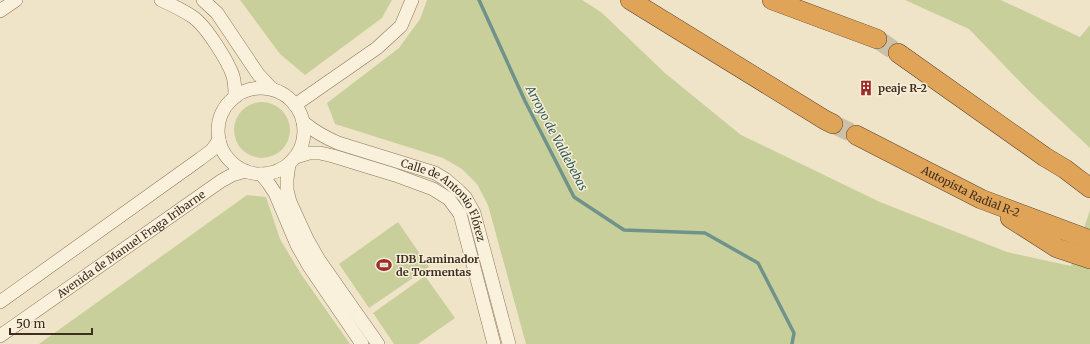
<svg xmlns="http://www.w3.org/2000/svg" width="1090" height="344" viewBox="0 0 1090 344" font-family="Merriweather,serif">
<rect width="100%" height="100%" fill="#f0e4c8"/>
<!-- green -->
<path fill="#c9cf9b" d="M240,0H392L382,18L305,75L280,54Z
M427,0H582L601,12L665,73L741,135L880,202L1007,252L1071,266L1090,210V344H526L488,205L477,184L462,169L443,158L335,124L327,103L399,48L420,19Z
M905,0H1001L1080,37L1090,25V148L1028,90L969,29Z
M234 130a28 28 0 1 1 56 0a28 28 0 1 1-56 0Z
M247,195L266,197L280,239L301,274L350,344H39Z
M398,222L429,267L369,308L339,264Z
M425,276L455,318L418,344H394L373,313Z"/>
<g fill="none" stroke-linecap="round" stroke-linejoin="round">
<!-- stream -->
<path stroke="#6f938a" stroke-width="3.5" d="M479,0L525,101L574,197L624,230L705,233L758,263L794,333L792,344"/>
<!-- highway-tunnel -->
<path stroke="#ccc0a6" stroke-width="19" stroke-dasharray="19 10" stroke-linecap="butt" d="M877,39L898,53
M833,124L856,135"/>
<!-- minor casing -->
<g stroke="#8d765c" stroke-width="14">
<g id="minor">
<path d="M161,0C172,5 183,10 193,17C206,26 228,61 233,76C235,83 235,90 235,97"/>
<path d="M203,0L217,13L258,74L272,89"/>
<path d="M0,11L16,0"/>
<circle cx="261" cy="131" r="43"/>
<path d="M295,105L377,48L401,26L412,0"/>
<path id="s1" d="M303,122C315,132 324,137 338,143L435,173L445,179L459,191L465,197L474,213L509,344"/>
<path d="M296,157L309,153H320L333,156L395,175L433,189L449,199L460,214L494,344"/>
<path d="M289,164L287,179V190L290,202L307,239L319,260L378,344"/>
<path d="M261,174L269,184L275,193L297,245L309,266L362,344"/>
<path d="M0,302L200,159L212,150L219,140"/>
<path id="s2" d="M0,336L221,181L232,175L245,171"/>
</g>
</g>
<!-- highway casing -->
<g stroke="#5b4430" stroke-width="20">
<g id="highway">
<path d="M630,0L825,120L833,124"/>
<path d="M772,0L877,39"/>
<path d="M898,53L1045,157L1065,169L1090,188"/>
<path id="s3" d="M856,135L981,199L1090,240"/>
<path d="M1010,218L1057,248L1090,259"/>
</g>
</g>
<!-- minor -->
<use href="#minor" stroke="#faf1dc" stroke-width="13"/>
<!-- highway -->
<use href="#highway" stroke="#e0a458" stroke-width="19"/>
</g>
<!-- icons -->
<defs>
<g id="building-bare" transform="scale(1.2)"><path d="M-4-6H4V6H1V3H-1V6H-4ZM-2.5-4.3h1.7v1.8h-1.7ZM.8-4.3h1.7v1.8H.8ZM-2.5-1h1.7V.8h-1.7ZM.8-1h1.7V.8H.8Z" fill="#9e2a2b" stroke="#f7eed8" stroke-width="2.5" paint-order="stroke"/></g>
<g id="stadium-bare" transform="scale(1.2)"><path d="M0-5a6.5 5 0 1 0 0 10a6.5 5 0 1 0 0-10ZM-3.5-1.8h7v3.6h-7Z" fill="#9e2a2b" stroke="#f7eed8" stroke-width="2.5" paint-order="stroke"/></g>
</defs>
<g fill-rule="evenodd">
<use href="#building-bare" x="866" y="88"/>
<use href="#stadium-bare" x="384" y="265"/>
</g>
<g text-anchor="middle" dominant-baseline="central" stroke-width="3" stroke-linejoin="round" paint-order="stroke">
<!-- poi labels -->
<g font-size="11" font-weight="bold" fill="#3d2e20" stroke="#f7eed8" text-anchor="start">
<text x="878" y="88">peaje R-2</text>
<text x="396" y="259">IDB Laminador<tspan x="396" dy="13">de Tormentas</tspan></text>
</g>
<!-- street labels -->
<g font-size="11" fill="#3d2e20" stroke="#f7eed8">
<text stroke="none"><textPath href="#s3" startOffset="128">Autopista Radial R-2</textPath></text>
<text stroke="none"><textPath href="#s1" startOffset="168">Calle de Antonio Flórez</textPath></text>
<text stroke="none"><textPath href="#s2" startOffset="160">Avenida de Manuel Fraga Iribarne</textPath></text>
</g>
<!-- water labels -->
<g font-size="12" font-style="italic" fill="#2f5d5a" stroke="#f7eed8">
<text transform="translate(557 138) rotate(62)">Arroyo de Valdebebas</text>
</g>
</g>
<!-- scale -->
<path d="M10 328v6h82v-6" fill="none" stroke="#3d2e20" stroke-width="2"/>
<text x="16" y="328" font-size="12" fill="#3d2e20" stroke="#f7eed8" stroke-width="3" paint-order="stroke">50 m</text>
</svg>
